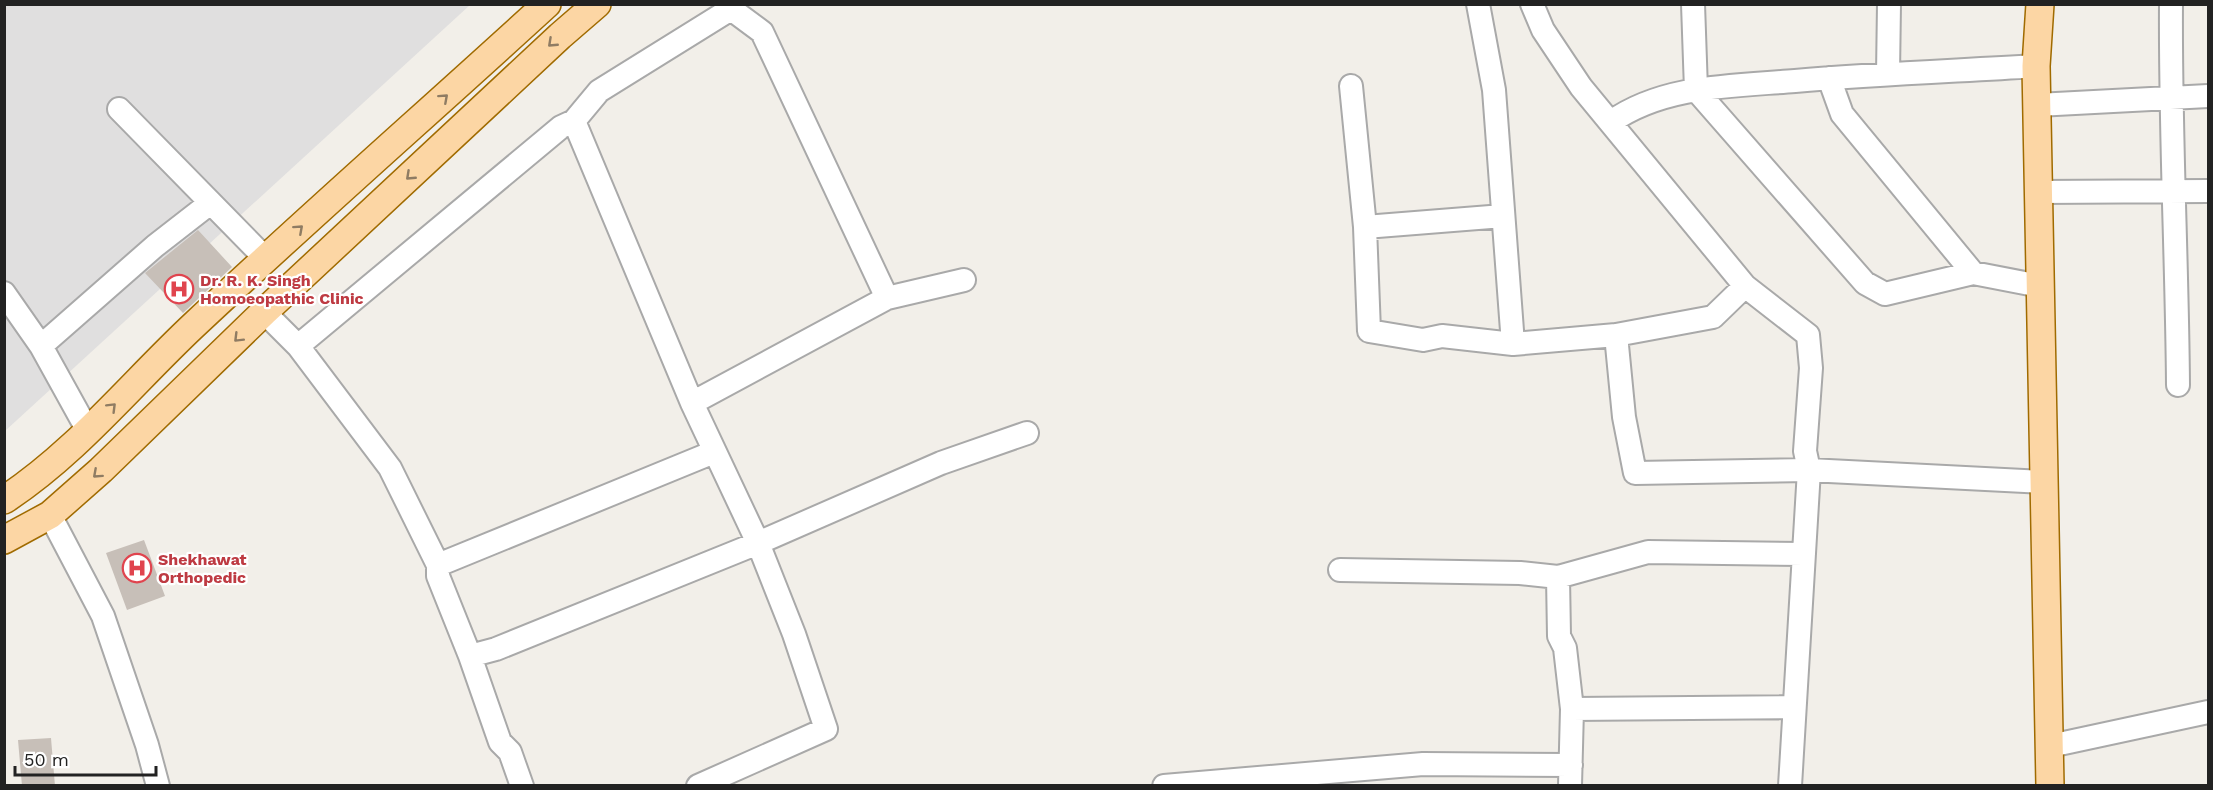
<svg xmlns="http://www.w3.org/2000/svg" width="2213" height="790" viewBox="0 0 2213 790" font-family="'Work Sans',sans-serif">
<rect width="100%" height="100%" fill="#f2efe9"/>
<!-- residential -->
<path fill="#e0dfdf" d="M5,5H470L5,431Z"/>
<!-- building -->
<path fill="#c7bfb8" d="M198,230L232,267L183,313L145,273Z
M144,540L165,596L127,610L106,553Z
M51,738L55,786H22L18,740Z"/>
<g fill="none" stroke-linecap="round" stroke-linejoin="round">
<!-- minor casing -->
<g stroke="#a9a9a9" stroke-width="26">
<path id="minor" d="M1478,4L1494,90L1513,344
M1532,4L1543,30L1581,87L1745,286L1808,335L1811,368L1805,451L1809,470L1790,786
M1693,4L1696,90L1865,283L1885,294L1973,273L2040,286
M2171,4C2170,132 2177,258 2178,385
M1888,74L1889,4
M1829,78L1842,114L1973,273
M1351,86L1365,227L1369,331L1423,340L1442,336L1513,344L1616,335L1713,317L1745,286
M2037,105L2208,96
M119,109L266,259
M574,121L692,403L758,543L794,634L826,729L698,786
M1611,122C1663,85 1733,86 1795,81C1875,74 1955,71 2036,66
M2038,192L2208,191
M1365,227L1503,216
M4,293L41,346L88,431
M264,312L298,346L390,468L438,565V576L470,656L500,742L510,752L522,786
M1616,335L1624,417L1635,473L1809,470L2044,482
M41,346L155,246L209,204
M298,346L561,127L574,121L599,91L731,9L762,32L887,298
M692,403L887,298L964,280
M50,515L103,616L147,745L158,786
M438,565L714,452
M1340,570L1520,573L1558,577L1648,552L1804,554
M1558,577L1559,636L1565,648L1572,709L1570,786
M470,656L496,649L758,543L941,463L1027,433
M1572,709L1794,707
M2050,746L2208,712
M1164,786L1423,764L1571,765"/>
</g>
<!-- major casing -->
<g stroke="#a06b00" stroke-width="30">
<path id="major" d="M2040,4L2036,66L2050,786
M4,500C76,453 132,383 194,325C310,216 430,111 547,4
M4,540L50,515L101,470L264,312L560,36L597,4"/>
</g>
<!-- minor -->
<use href="#minor" stroke="#fff" stroke-width="22"/>
<!-- major -->
<use href="#major" stroke="#fcd6a4" stroke-width="27"/>
</g>
<!-- one-way arrows -->
<defs><path id="oneway-chevron" d="M-2-3.5L2.5 0L-2 3.5" fill="none" stroke-width="1.6" stroke-linecap="round" stroke-linejoin="round" transform="scale(1.5)"/></defs>
<g stroke="#8f7c63">
<use href="#oneway-chevron" transform="translate(552 43) rotate(137)"/>
<use href="#oneway-chevron" transform="translate(444 98) rotate(-42)"/>
<use href="#oneway-chevron" transform="translate(410 176) rotate(137)"/>
<use href="#oneway-chevron" transform="translate(299 229) rotate(-42)"/>
<use href="#oneway-chevron" transform="translate(238 338) rotate(135)"/>
<use href="#oneway-chevron" transform="translate(112 407) rotate(-45)"/>
<use href="#oneway-chevron" transform="translate(97 474) rotate(138)"/>
</g>
<!-- icons -->
<defs>
<g id="hospital-ring" transform="scale(1.5)"><circle r="9.5" fill="#fff" stroke="#e0444e" stroke-width="1.5"/><path d="M-5-5h3v3.5h4V-5h3V5h-3V1.5h-4V5h-3Z" fill="#e0444e"/></g>
</defs>
<g fill-rule="evenodd">
<use href="#hospital-ring" x="179" y="289"/>
<use href="#hospital-ring" x="137" y="568"/>
</g>
<g text-anchor="middle" dominant-baseline="central" stroke-width="4.5" stroke-linejoin="round" paint-order="stroke">
<!-- health labels -->
<g font-size="16" font-weight="bold" fill="#be3a42" stroke="#fff" text-anchor="start">
<text x="200" y="280">Dr. R. K. Singh<tspan x="200" dy="18">Homoeopathic Clinic</tspan></text>
<text x="158" y="559">Shekhawat<tspan x="158" dy="18">Orthopedic</tspan></text>
</g>
</g>
<!-- border -->
<rect width="2213" height="790" fill="none" stroke="#222222" stroke-width="12"/>
<!-- scale -->
<path d="M15 766v9h141v-9" fill="none" stroke="#222222" stroke-width="3"/>
<text x="24" y="766" font-size="18" fill="#222222" stroke="#ffffff" stroke-width="4.5" paint-order="stroke">50 m</text>
</svg>
